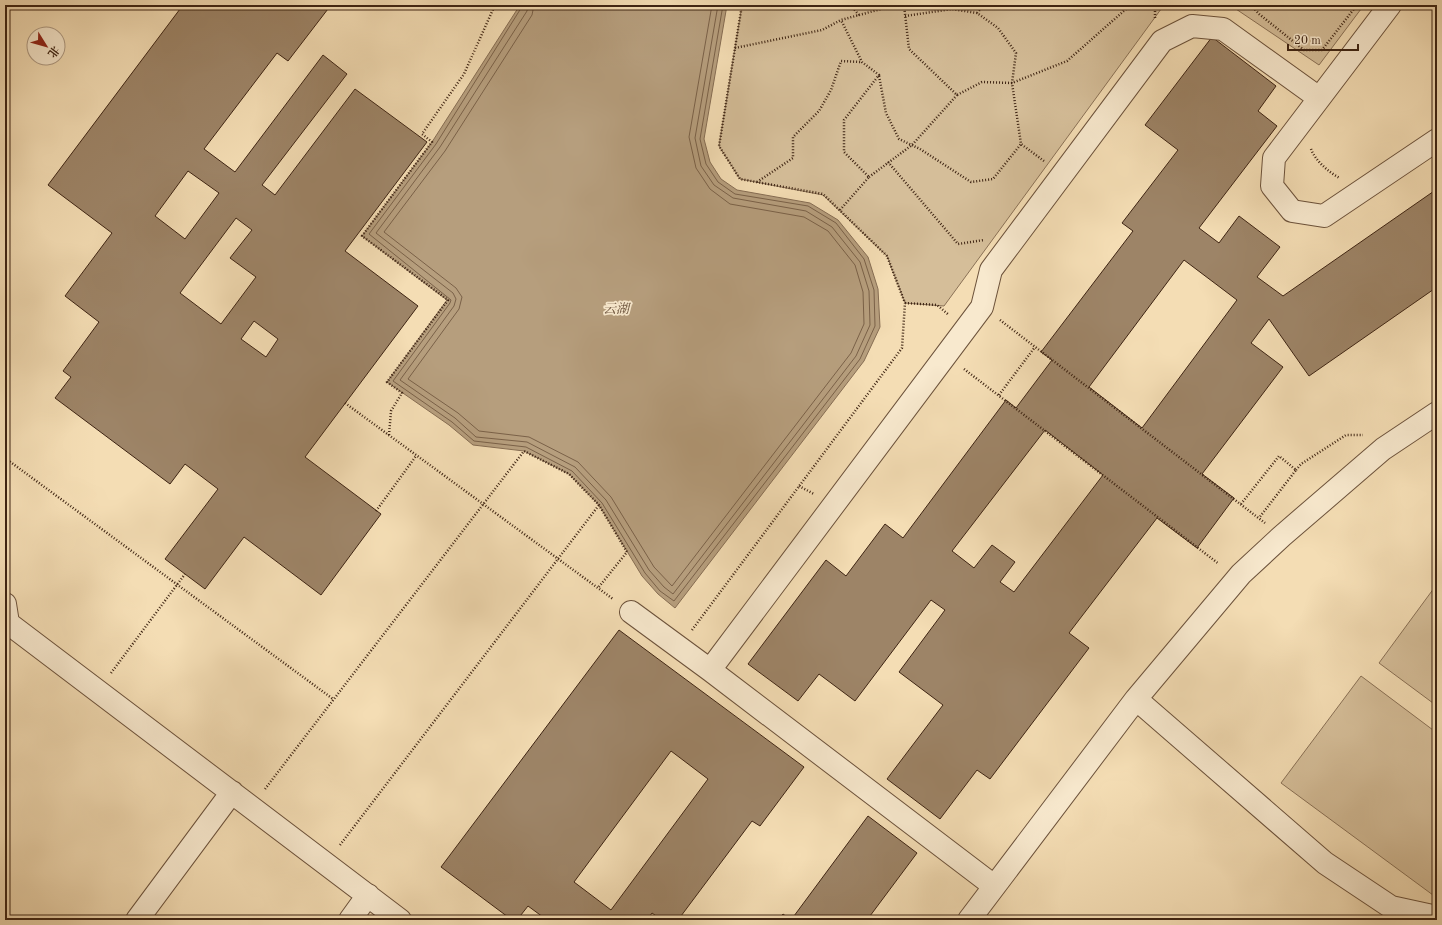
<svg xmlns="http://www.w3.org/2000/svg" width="1442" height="925" viewBox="0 0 1442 925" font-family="'Old Standard TT','Noto Serif SC',serif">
<rect width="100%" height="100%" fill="#f4ddb4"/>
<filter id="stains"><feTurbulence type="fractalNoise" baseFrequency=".005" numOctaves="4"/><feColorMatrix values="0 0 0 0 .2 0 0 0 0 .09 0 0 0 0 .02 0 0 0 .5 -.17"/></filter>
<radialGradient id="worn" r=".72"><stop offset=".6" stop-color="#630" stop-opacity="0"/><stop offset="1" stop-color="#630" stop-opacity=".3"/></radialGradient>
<!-- green -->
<path fill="#d5be99" stroke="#8a7156" d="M742,5H1164L944,306L905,303L887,256L823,195L740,179L719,146Z
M1230,5H1364L1319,65Z
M1437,584V706L1379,663Z
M1361,676L1437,733V898L1281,783Z"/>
<!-- water -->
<path fill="#b69e7d" stroke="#866d53" d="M520,5H727L704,139L710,162L721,179L737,190L810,203L838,220L868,257L878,289L880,327L864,361L675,608L658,594L642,576L599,505L569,474L524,451L473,445L449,425L387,382L447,300L362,236L432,142Z"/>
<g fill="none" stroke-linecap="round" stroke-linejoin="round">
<!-- shore -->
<path stroke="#7a6148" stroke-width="1" d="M523,5L436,144L369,234L451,300L450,303L393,381L452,422L474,441L526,447L572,471L602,503L645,573L660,591L674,601L860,359L875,326L874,290L864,259L836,223L808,206L735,194L718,182L706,164L700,139L723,5
M528,5L527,11L440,147L376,233L453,293L456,299L454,306L400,380L455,418L476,437L527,442L575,467L606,500L649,570L664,587L673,594L856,356L870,325L869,291L860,262L832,227L806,211L733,198L714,185L701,166L695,138L718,5
M534,5L532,15L445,151L384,232L456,288L462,297L459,309L408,379L458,413L479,431L529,437L578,462L611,497L654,567L672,586L851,353L864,324L863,292L855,265L828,231L804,217L730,204L710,189L696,168L689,137L712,5"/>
</g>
<!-- building -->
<path fill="#9d8467" stroke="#3e2413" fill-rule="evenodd" d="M183,5H331L288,61L277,53L204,149L235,172L323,55L347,74L262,185L275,195L355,89L427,142L345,251L418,306L305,457L381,514L321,595L244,537L205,589L165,559L218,489L185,464L170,484L55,398L71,377L63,371L99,322L65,296L112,233L48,185ZM188,171L219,193L185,239L155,216ZM236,218L252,230L230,258L256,277L221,324L180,293ZM254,321L278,339L266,357L241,339Z
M1212,37L1276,86L1258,111L1277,126L1199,228L1219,243L1239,216L1280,247L1257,277L1283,296L1437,189V287L1309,376L1269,319L1251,343L1283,367L1202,474L1234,498L1197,548L1157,518L1069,633L1089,648L990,779L977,770L940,819L887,779L943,705L899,672L945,610L931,600L855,701L819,674L798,701L748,664L826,560L846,576L885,524L903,538L1006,400L1016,408L1052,360L1041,352L1133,231L1122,223L1178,150L1145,125ZM1184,260L1237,300L1142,428L1089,387ZM1045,430L1103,475L1014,592L1000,582L1015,562L992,545L974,568L952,551Z
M619,630L804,767L760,826L752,821L678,920H662L652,913L647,920H547L528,906L517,920H512L441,867ZM671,751L708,779L611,910L574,882Z
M868,816L917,853L867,920H778L783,914L791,920Z"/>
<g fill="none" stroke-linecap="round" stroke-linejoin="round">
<!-- minor casing -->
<g stroke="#6c523b" stroke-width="24">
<path id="minor" d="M1390,5L1274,158L1272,186L1292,211L1324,216L1437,140
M5,604L8,623L400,920
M631,612L710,670L994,886
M710,670L982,307L991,270L1162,41L1192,26L1223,29L1319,98
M1136,699L1325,863L1391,907L1437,917
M137,920L232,792
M350,920L368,895
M969,920L1136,699L1241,574L1282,536L1383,449L1437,413"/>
</g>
<!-- path -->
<path stroke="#3e2413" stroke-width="2.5" stroke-dasharray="1 2" stroke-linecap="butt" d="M904,5L909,49L957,95L982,82L1012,83L1067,61L1126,9L1135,5
M1165,5L1177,7
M1251,5L1259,14L1304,50H1322L1357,5
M977,13L984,5
M859,15L896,5
M905,16L952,9L977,13L998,28L1016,53L1012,83L1021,144L1044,161
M1155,18V5
M735,48L822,30L841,20L859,15L850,5
M879,76L886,113L899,139L920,149L971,182L993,179L1021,144
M1311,149C1315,160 1329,173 1340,178
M888,162L958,244L984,240
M869,177L912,145L957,95
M757,182L793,158V137L819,111L831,90L841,61L861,62
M840,210L869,177L844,152V120L879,75L862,62L841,20
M905,303L937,305L949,315
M1000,320L1265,523
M964,369L1219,564
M999,395L1035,347
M345,403L613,599
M389,435L391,411L402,393L387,382L448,300L362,236L432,142L422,134L464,74L495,5
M5,458L333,699
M1296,470L1301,464L1346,435H1363
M799,486L814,494
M1241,504L1279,456L1296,470L1259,518
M376,511L416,456
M692,630L902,348L905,303L887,256L823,194L740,179L719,146L742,5
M111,673L185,574
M265,789L524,451L569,474L599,505L627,552L598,588
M340,845L599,505"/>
<!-- minor -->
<use href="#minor" stroke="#f8e9ce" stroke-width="22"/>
</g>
<g text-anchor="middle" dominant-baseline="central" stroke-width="3.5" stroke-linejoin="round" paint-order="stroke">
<!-- water labels -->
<g font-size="13" font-style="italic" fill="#624933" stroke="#f8e9ce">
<text x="616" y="309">云湖</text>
</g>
</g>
<!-- margin -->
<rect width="1442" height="925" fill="none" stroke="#f4ddb4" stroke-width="20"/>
<rect x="6" y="6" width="1430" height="913" fill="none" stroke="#3e2413" stroke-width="2"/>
<rect x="10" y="10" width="1422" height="905" fill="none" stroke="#3e2413"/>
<!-- north arrow -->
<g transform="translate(46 46) rotate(127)"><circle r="19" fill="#f8e9ce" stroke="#ae9a83"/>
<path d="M0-3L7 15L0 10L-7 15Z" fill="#8f2418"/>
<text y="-6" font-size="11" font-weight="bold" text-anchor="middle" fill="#3e2413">北</text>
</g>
<!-- scale -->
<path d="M1288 44v6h70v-6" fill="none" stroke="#3e2413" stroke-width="2"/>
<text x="1294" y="44" font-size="12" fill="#3e2413" stroke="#f8e9ce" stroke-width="3" paint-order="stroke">20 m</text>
<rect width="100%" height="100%" filter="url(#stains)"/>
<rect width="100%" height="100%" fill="url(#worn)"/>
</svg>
